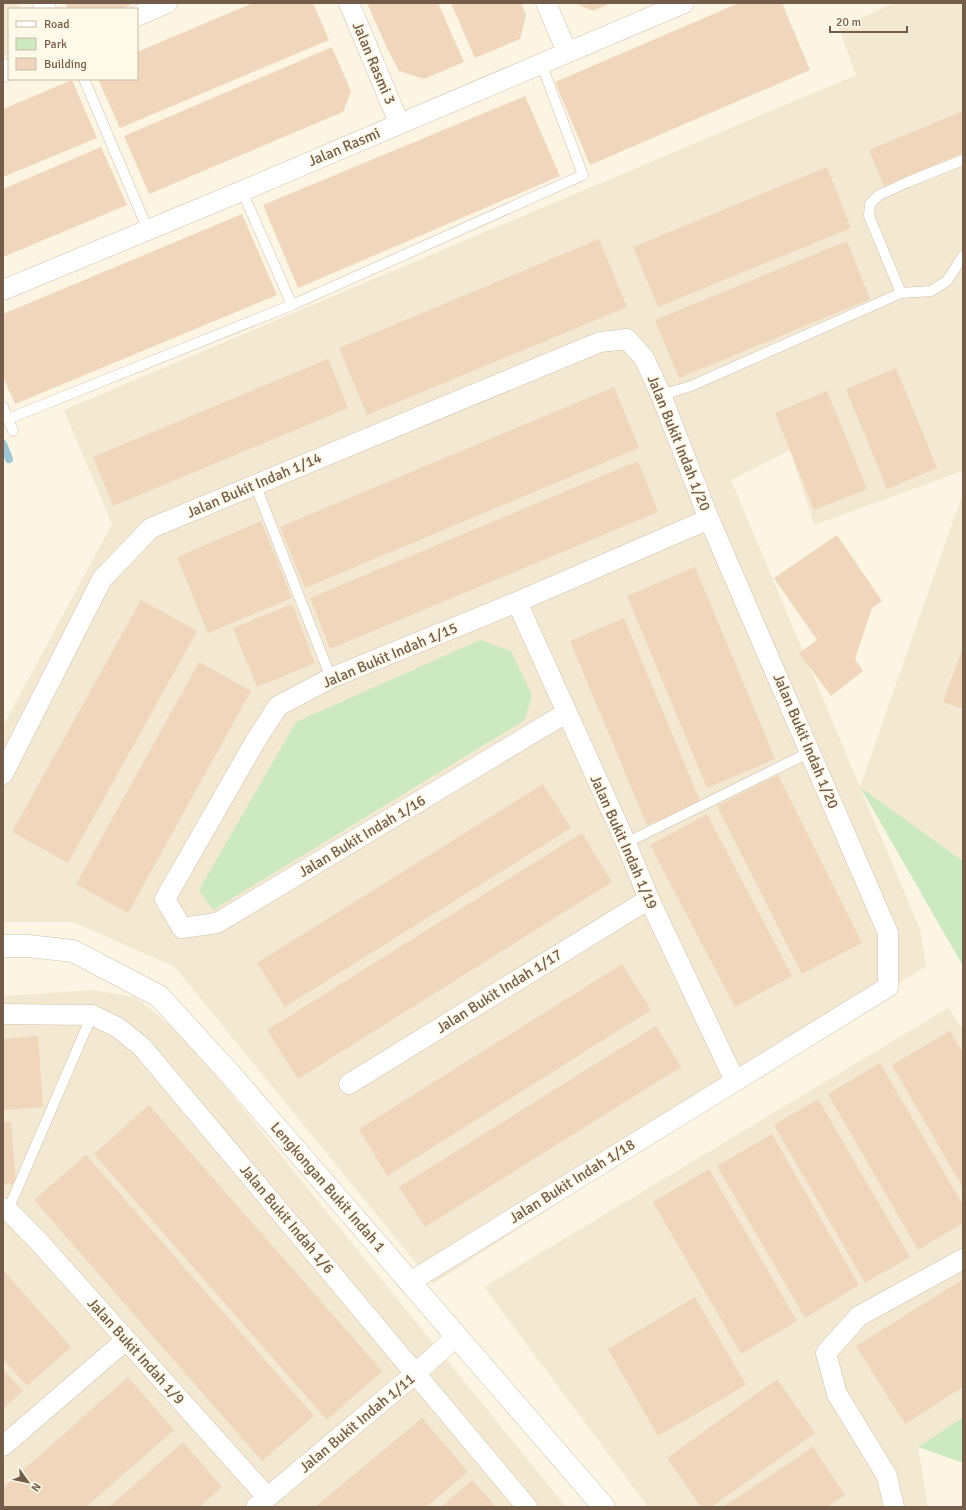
<svg xmlns="http://www.w3.org/2000/svg" width="966" height="1510" viewBox="0 0 966 1510" font-family="Signika,sans-serif">
<rect width="100%" height="100%" fill="#fcf5e3"/>
<!-- residential -->
<path fill="#f3e8d1" d="M3,3H18L21,9H9V54L3,57Z
M894,3H963V471L814,525L790,450L731,480L860,787L963,493V861L860,788L920,929L926,966L433,1284L175,967L73,922H3V726L112,524L64,410L856,75L839,28Z
M92,990L135,997L184,1036L566,1507H3V996Z
M948,1008L963,1029V1417L918,1447L928,1507H648L484,1287Z"/>
<!-- green -->
<path fill="#cde9c2" d="M480,640L511,651L532,695L525,720L213,910L199,890L296,722Z
M860,787L963,861V966Z
M963,1417V1463L918,1447Z"/>
<g fill="none" stroke-linecap="round" stroke-linejoin="round">
<!-- stream -->
<path stroke="#9fc6d6" stroke-width="8" d="M3,444L9,459"/>
</g>
<!-- building -->
<path fill="#f0d7bb" d="M65,3H136L122,9H68Z
M253,3H313L329,40L120,128L98,79H137V52Z
M367,3H438L464,62L424,79L399,71L387,48Z
M451,3H521L526,15L520,39L475,58Z
M574,3H611L593,11Z
M739,3H782L810,70L590,165L555,82Z
M332,47L351,91L343,112L149,194L124,136Z
M72,80L97,138L3,177V109Z
M525,96L560,176L298,288L263,205Z
M963,111V153L884,186L869,150Z
M101,147L127,205L3,257V189Z
M827,167L851,228L658,307L633,247Z
M242,214L277,295L15,404L3,377V314Z
M599,239L627,307L367,415L339,348Z
M847,241L870,299L679,378L655,320Z
M328,359L348,408L113,506L93,457Z
M896,368L937,468L887,489L846,389Z
M614,387L639,448L305,588L280,527Z
M827,391L867,489L814,510L775,413Z
M638,461L658,512L330,649L310,598Z
M261,521L292,598L208,633L177,557Z
M837,535L882,601L872,608L855,659L863,671L831,696L799,653L817,640L774,578Z
M695,567L775,759L707,788L627,596Z
M141,600L197,631L68,863L12,832Z
M292,604L315,663L257,687L233,628Z
M624,618L701,803L647,825L570,641Z
M963,647V709L943,702Z
M199,662L251,691L128,913L76,884Z
M778,775L862,943L802,974L717,806Z
M543,784L571,828L285,1007L257,963Z
M707,814L792,976L735,1007L650,845Z
M582,833L612,882L298,1079L267,1030Z
M622,964L651,1010L387,1176L359,1129Z
M656,1026L681,1067L425,1227L399,1187Z
M950,1031L963,1053V1188L892,1065Z
M38,1036L43,1107L3,1110V1039Z
M880,1063L963,1205V1223L918,1250L828,1094Z
M818,1099L910,1257L865,1283L774,1125Z
M149,1105L382,1371L327,1420L94,1154Z
M3,1122H11L16,1184L3,1185Z
M772,1134L859,1285L805,1318L717,1166Z
M86,1155L314,1416L262,1461L34,1200Z
M709,1169L797,1321L741,1354L653,1202Z
M3,1270L71,1347L27,1386L3,1359Z
M963,1279V1387L905,1424L856,1346Z
M695,1297L746,1385L658,1436L608,1349Z
M3,1369L23,1391L3,1409Z
M128,1377L174,1430L86,1507H3V1488Z
M777,1379L815,1433L711,1507H701L667,1458Z
M422,1418L468,1472L426,1507H315Z
M183,1442L222,1487L199,1507H109Z
M813,1447L845,1495L827,1507H723Z
M472,1480L496,1507H441Z"/>
<g fill="none" stroke-linecap="round" stroke-linejoin="round">
<!-- service casing -->
<g stroke="#cfc0ad" stroke-width="11">
<path id="service" d="M84,79L148,230
M242,191L292,305
M901,293L869,216L870,204L879,195L908,182L963,160
M661,395L691,386L901,293L931,291L947,281L963,256
M3,407L13,431
M8,419L292,305L583,175L541,63
M255,484L331,678
M626,843L810,752
M8,1210L92,1015"/>
</g>
<!-- minor casing -->
<g stroke="#cfc0ad" stroke-width="21">
<path id="minor" d="M43,3L46,9
M349,3L399,123
M546,3L567,52
M137,16L167,3
M3,72L9,69
M3,290L242,191L684,3
M517,602L626,843L649,899L735,1081
M566,713L217,923L182,928L165,899L256,740L278,706L331,678L517,602L709,519
M3,774L102,579L151,528L600,342L627,339L644,358L661,395L709,519L888,933V987L410,1282
M3,1014L92,1015L117,1027L142,1047L527,1507
M349,1084L649,899
M3,1208L8,1210L40,1243L267,1497
M3,1446L126,1340
M256,1507L416,1373L456,1337
M894,1507L887,1476L837,1394L826,1353L859,1316L963,1259"/>
</g>
<!-- tertiary casing -->
<g stroke="#cfc0ad" stroke-width="23">
<path id="tertiary" d="M3,946H28L73,951L159,996L232,1076L604,1507"/>
</g>
<!-- service -->
<use href="#service" stroke="#fff" stroke-width="10"/>
<!-- minor -->
<use href="#minor" stroke="#fff" stroke-width="20"/>
<!-- tertiary -->
<use href="#tertiary" stroke="#fff" stroke-width="22"/>
</g>
<g text-anchor="middle" dominant-baseline="central" stroke-width="4" stroke-linejoin="round" paint-order="stroke">
<!-- street labels -->
<g font-size="15" fill="#735d4a" stroke="#fff9e9">
<text transform="translate(374 63) rotate(67)">Jalan Rasmi 3</text>
<text transform="translate(344 147) rotate(-23)">Jalan Rasmi</text>
<text transform="translate(679 443) rotate(68)">Jalan Bukit Indah 1/20</text>
<text transform="translate(254 485) rotate(-23)">Jalan Bukit Indah 1/14</text>
<text transform="translate(390 655) rotate(-23)">Jalan Bukit Indah 1/15</text>
<text transform="translate(806 741) rotate(67)">Jalan Bukit Indah 1/20</text>
<text transform="translate(362 836) rotate(-31)">Jalan Bukit Indah 1/16</text>
<text transform="translate(624 842) rotate(66)">Jalan Bukit Indah 1/19</text>
<text transform="translate(499 991) rotate(-32)">Jalan Bukit Indah 1/17</text>
<text transform="translate(572 1181) rotate(-32)">Jalan Bukit Indah 1/18</text>
<text transform="translate(328 1187) rotate(49)">Lengkongan Bukit Indah 1</text>
<text transform="translate(287 1219) rotate(50)">Jalan Bukit Indah 1/6</text>
<text transform="translate(136 1351) rotate(48)">Jalan Bukit Indah 1/9</text>
<text transform="translate(357 1423) rotate(-40)">Jalan Bukit Indah 1/11</text>
</g>
</g>
<!-- border -->
<rect width="966" height="1510" fill="none" stroke="#735d4a" stroke-width="8"/>
<!-- legend -->
<rect x="8" y="8" width="130" height="72" fill="#fff9e9" stroke="#c7bba9"/>
<rect x="16" y="21" width="20" height="6" fill="#ffffff" stroke="#c7bba9"/>
<text x="44" y="28" font-size="12" fill="#735d4a">Road</text>
<rect x="16" y="38" width="20" height="12" fill="#cde9c2" stroke="#c7bba9"/>
<text x="44" y="48" font-size="12" fill="#735d4a">Park</text>
<rect x="16" y="58" width="20" height="12" fill="#f0d7bb" stroke="#c7bba9"/>
<text x="44" y="68" font-size="12" fill="#735d4a">Building</text>
<!-- north arrow -->
<g transform="translate(28 1482) rotate(123)" stroke="#fff9e9" stroke-width="3" paint-order="stroke">
<path d="M0-3L7 15L0 10L-7 15Z" fill="#735d4a"/>
<text y="-6" font-size="11" font-weight="bold" text-anchor="middle" fill="#735d4a">N</text>
</g>
<!-- scale -->
<path d="M830 26v6h77v-6" fill="none" stroke="#735d4a" stroke-width="2"/>
<text x="836" y="26" font-size="12" fill="#735d4a" stroke="#fff9e9" stroke-width="3" paint-order="stroke">20 m</text>
</svg>
